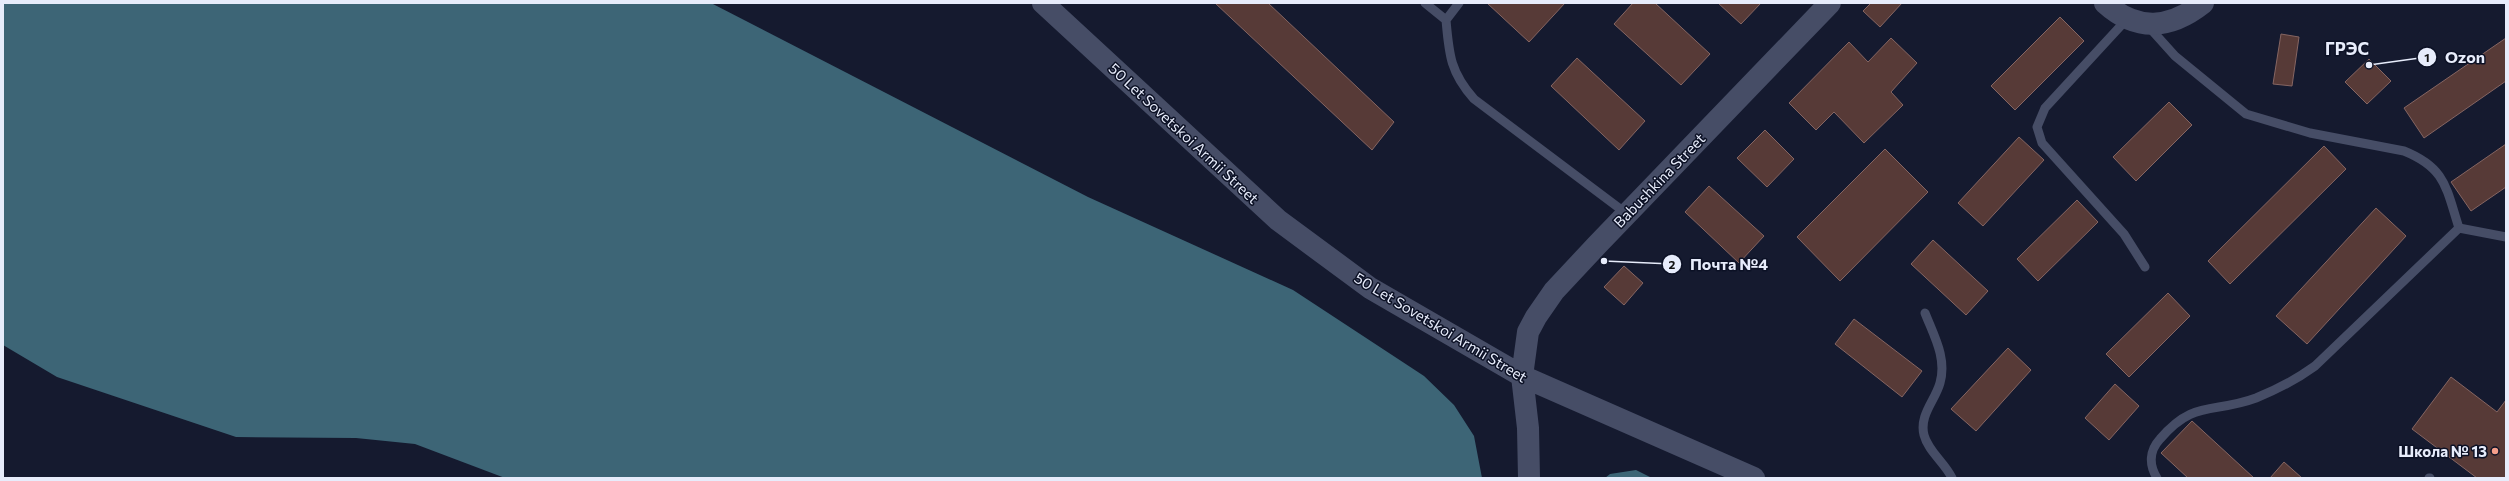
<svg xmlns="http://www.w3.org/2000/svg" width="2509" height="481" viewBox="0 0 2509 481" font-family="Commissioner,sans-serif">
<rect width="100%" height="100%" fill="#151a2f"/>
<!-- water -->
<path fill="#3d6576" d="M3,3H711L1088,197L1293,290L1424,376L1454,405L1474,436L1482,478H505L415,444L356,438L236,437L57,377L3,345Z
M1636,470L1652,478H1605L1610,474Z"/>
<!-- building -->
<path fill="#573a37" stroke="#856562" d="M1215,3H1268L1394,122L1372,150Z
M1487,3H1565L1529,42Z
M1633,3H1655L1710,54L1681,85L1614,24Z
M1718,3H1761L1741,24Z
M1871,3H1902L1880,27L1863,11Z
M2060,17L2084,41L2015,110L1991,86Z
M2281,34L2299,37L2292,86L2273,84Z
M1891,38L1917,63L1891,92L1903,105L1864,143L1834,112L1816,130L1789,103L1849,42L1868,62Z
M2506,38V81L2424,138L2404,108Z
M1577,58L1645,121L1619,150L1551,86Z
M2369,59L2391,81L2367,104L2345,82Z
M2169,102L2192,125L2136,181L2113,157Z
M1765,130L1794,159L1767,187L1737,158Z
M2019,137L2044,160L1983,226L1958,203Z
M2506,144V187L2471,211L2451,182Z
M2324,146L2346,169L2230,284L2208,261Z
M1885,149L1928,192L1840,281L1797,237Z
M1709,186L1764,236L1739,263L1685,212Z
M2077,200L2098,222L2038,281L2017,259Z
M2376,208L2406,236L2307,344L2276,316Z
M1933,240L1988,291L1966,315L1911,264Z
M1624,266L1643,283L1624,305L1604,287Z
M2168,293L2190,316L2129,377L2106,354Z
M1854,319L1922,371L1902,397L1835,344Z
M2008,348L2031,370L1976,431L1951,409Z
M2451,377L2497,412L2506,400V478H2477L2412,429Z
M2115,384L2139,406L2109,440L2085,418Z
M2192,421L2254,478H2188L2161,453Z
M2284,462L2302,478H2270Z"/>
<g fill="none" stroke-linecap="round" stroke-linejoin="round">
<!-- lane -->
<path stroke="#464d66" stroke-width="9" d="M1425,3L1446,20
M1459,3L1446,20C1449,54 1450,72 1474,99L1627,214
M2127,19L2045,108L2037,127L2042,143L2124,234L2145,267
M2148,26L2175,56L2246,114L2310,133L2404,151C2446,168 2446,188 2459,228L2506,237
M1925,313C1934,336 1947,358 1940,383C1935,401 1919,415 1924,435C1928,451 1945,463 1952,478
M2157,478C2149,465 2149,451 2160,439C2194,399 2213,414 2256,398C2276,390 2297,379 2315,366L2459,228
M2429,478H2430"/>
<!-- secondary -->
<path stroke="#464d66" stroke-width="22" d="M1043,3L1278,220L1370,288L1522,376L1754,478
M2105,3C2137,32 2170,29 2203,3
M1529,478L1528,428L1522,376L1528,332L1536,317L1554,291L1597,245L1830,3"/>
</g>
<!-- markers -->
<circle fill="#f49e8a" stroke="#0c1125" stroke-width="1.5" cx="2495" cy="451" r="4"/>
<g text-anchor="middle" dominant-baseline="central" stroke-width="3" stroke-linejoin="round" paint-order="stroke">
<!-- street labels -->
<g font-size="15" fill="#e7ecfb" stroke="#0c1125">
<text transform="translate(1184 133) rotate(43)">50 Let Sovetskoi Armii Street</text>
<text transform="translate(1659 180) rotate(-46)">Babushkina Street</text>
<text transform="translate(1441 327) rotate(31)">50 Let Sovetskoi Armii Street</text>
</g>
<!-- poi labels -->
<g font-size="15" font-weight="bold" fill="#e7ecfb" stroke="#0c1125" text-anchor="end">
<text x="2487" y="451">Школа № 13</text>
</g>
<!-- quarter labels -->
<g font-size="17" font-weight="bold" fill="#e7ecfb" stroke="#0c1125">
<text x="2347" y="48">ГРЭС</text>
</g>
</g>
<!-- callouts -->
<path fill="none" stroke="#e7ecfb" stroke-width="1.5" d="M2369 65L2427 57M1604 261L1672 264"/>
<g fill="#e7ecfb" stroke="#0c1125" stroke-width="1.5">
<circle cx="2369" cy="65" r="4"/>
<circle cx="1604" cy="261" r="4"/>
<circle cx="2427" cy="57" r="10"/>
<circle cx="1672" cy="264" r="10"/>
</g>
<g font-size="12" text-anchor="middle" font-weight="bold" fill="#111">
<text x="2427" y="62">1</text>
<text x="1672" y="269">2</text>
</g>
<g font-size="16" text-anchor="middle" font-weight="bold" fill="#e7ecfb" stroke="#0c1125" stroke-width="3" stroke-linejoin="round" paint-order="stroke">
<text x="2465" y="63">Ozon</text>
<text x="1729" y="270">Почта №4</text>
</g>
<!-- border -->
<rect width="2509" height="481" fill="none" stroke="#e7ecfb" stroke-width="8"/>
</svg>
